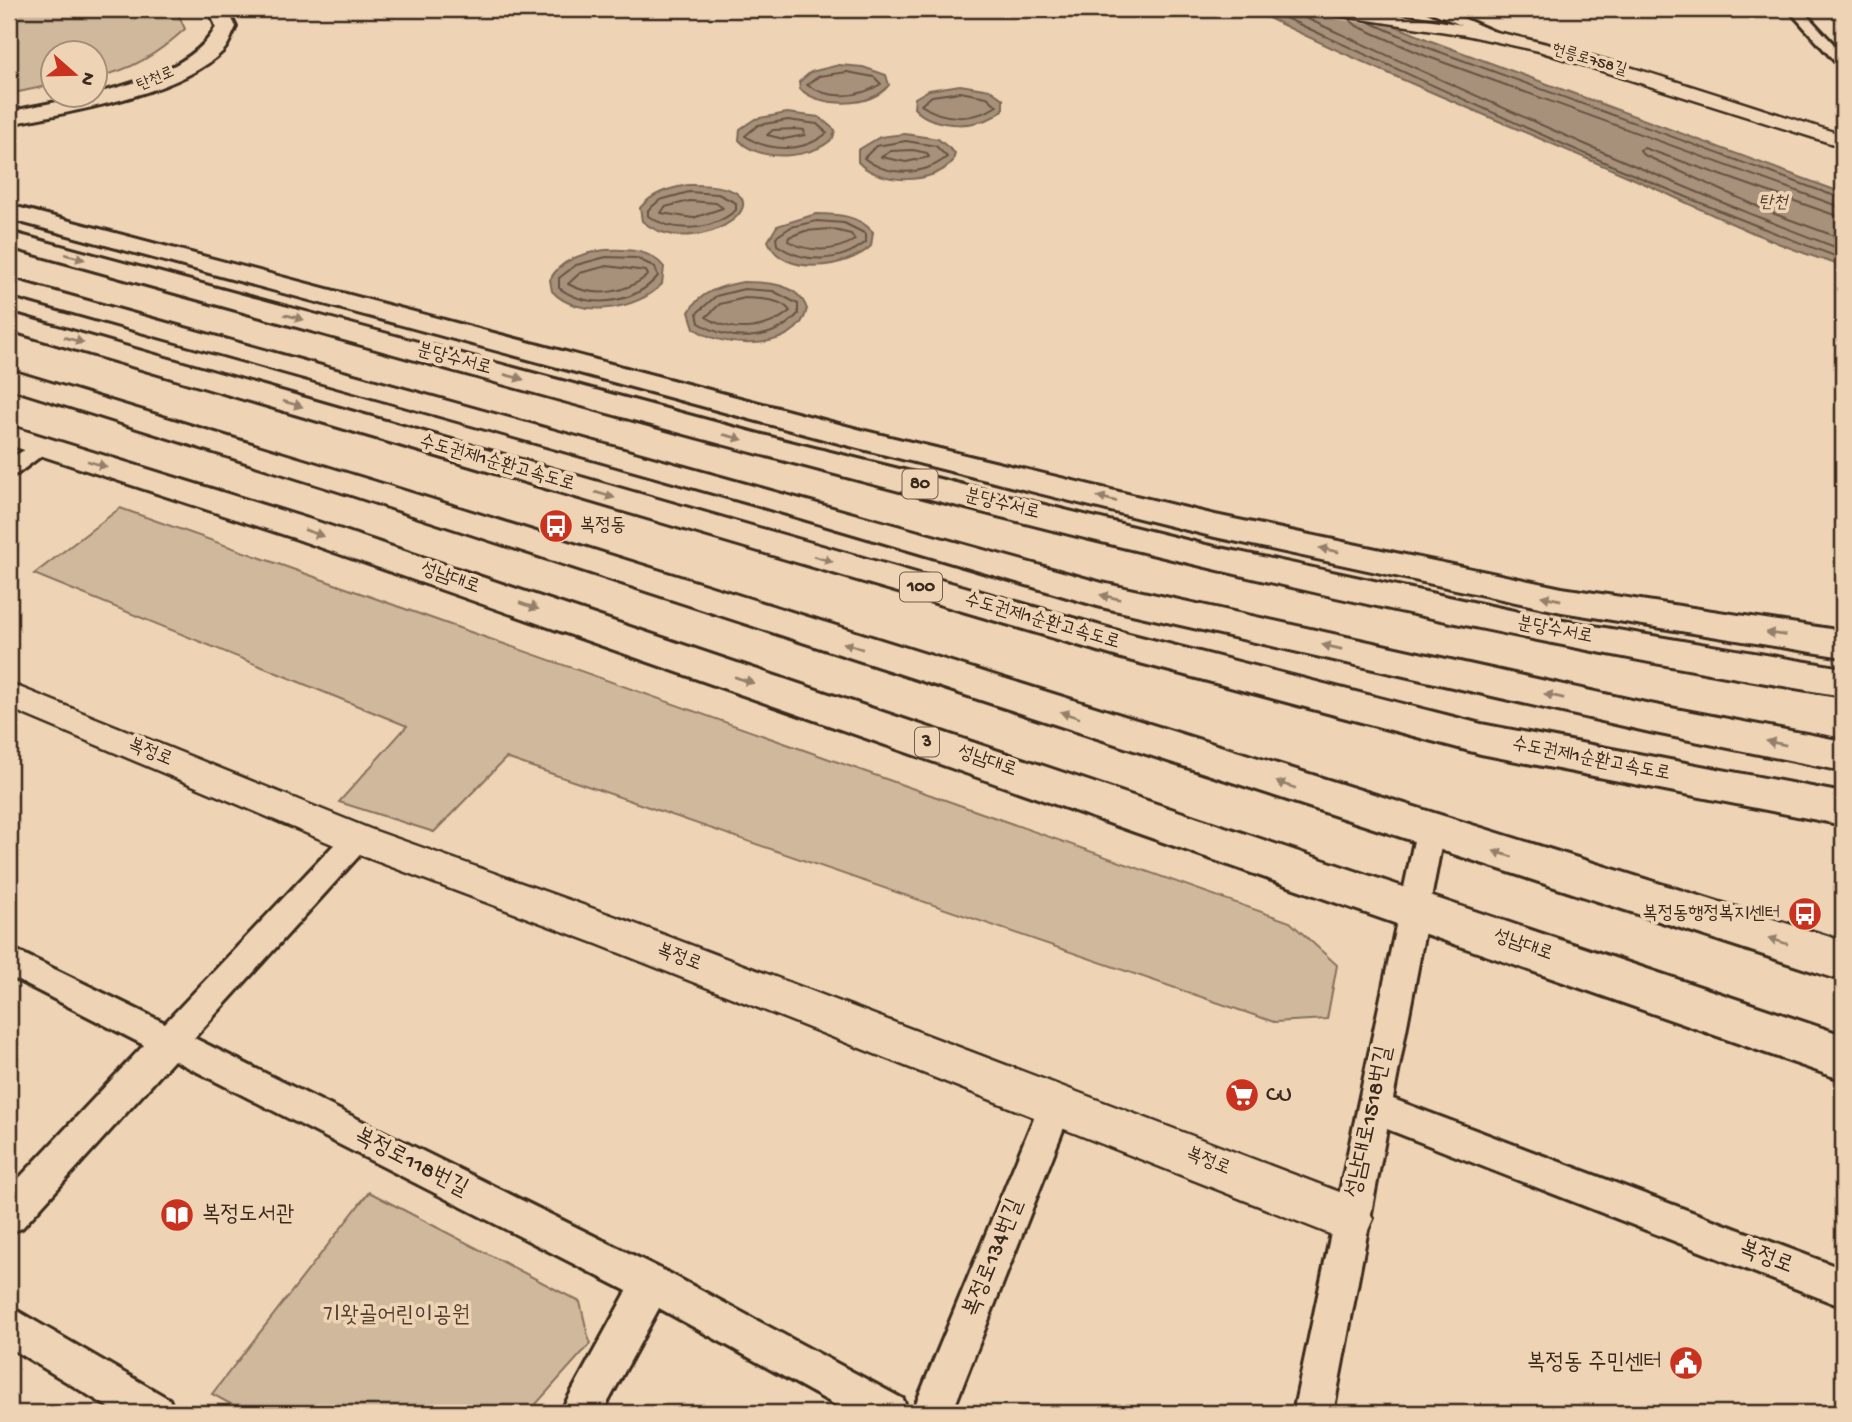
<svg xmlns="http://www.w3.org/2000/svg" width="1852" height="1422" viewBox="0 0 1852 1422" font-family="'Gochi Hand','Poor Story',sans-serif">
<rect width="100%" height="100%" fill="#eed4b5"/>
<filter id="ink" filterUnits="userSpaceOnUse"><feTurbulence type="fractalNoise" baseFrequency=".0143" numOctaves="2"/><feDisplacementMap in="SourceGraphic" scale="14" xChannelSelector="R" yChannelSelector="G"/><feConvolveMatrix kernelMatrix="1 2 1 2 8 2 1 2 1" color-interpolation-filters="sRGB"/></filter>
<g filter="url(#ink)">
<!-- green -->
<path fill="#d0b89c" stroke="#86715d" stroke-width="2" d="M9,9H176L185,29C157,54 131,71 95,77L94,52H52V85L9,94Z
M120,508L1290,922L1337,965L1327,1019L1274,1022L506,758L434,832L339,802L407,726L34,574Z
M369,1192L580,1302L590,1344L528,1413H247L212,1394Z"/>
<!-- water -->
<path fill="#a7917a" stroke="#7c6855" stroke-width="2" d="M1250,9H1356L1431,41L1843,193V266C1765,243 1693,204 1618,172C1495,119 1370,68 1250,9Z
M839,65L863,67L886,75L889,85C872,108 820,108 800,89L799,82L811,72Z
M960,85L990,90L1003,99V110C983,129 933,130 914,108L915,98L929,90Z
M787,113L819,117L835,130L833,138C813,159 759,163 739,140L740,129L755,119Z
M905,134L938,139L955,153L953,161C933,185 879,185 858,162V150L880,137Z
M688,185C810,183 700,269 642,221L640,208C653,192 669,189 688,185Z
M816,214C837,214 858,215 873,232L871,246C849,268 782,278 768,241L777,226Z
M605,250C626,249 650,249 664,267L662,284C638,310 578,320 552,291L550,280C560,259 585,253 605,250Z
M743,282C767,282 798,283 807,309C798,352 722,350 694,328L689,312C700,291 722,286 743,282Z"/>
<!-- pier -->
<path fill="#eed4b5" d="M1255,9H1365L1412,29L1374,24Z"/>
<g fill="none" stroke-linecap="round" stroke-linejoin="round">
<!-- shore -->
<path stroke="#665343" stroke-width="2" d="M1266,9C1456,96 1647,186 1843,259
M1286,9C1470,93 1654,179 1843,250
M1349,19L1357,26L1426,56L1843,208
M1369,22L1429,48L1843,199
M847,72L874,77L881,84C858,98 830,100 807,85L819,76Z
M960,92L987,97L997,106C974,121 944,121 921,105L932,96Z
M788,120L817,124L827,133C804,152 770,153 745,136L758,125Z
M795,129L804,130L805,135L784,139L767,135L773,130Z
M906,141L936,146L947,157C923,176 888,177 864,158L876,146Z
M913,150L927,153L929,157L906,162L881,157L891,151Z
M689,192L718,194L736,203V210C711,231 675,234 648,216V210L660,200Z
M690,201L716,203L723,208L693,218L661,213L665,207Z
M1843,218L1644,148L1640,150L1642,154L1772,213L1843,239
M817,221L844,223L866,234V242C840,263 804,264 777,245L776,237L791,227Z
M830,229L851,234L855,240C834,252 809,253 788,241L789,237L805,231Z
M606,257L636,258L655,267L658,276C634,304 589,310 559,288V278L576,265Z
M607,266L646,271L648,275C625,294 594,298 568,284L580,273Z
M744,289L773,291L798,304V314C772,342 731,343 699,323L697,313L716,296Z
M745,298C759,299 781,298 790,311C766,331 732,334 706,317L720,304Z"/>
<!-- minor casing -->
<g stroke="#3b2a1e" stroke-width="6">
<path id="minor" d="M1425,9H1442L1497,33L1485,36Z
M1788,9H1801L1843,54V66L1838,65Z
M42,440L49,442L53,446L49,450L17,474L9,476V459Z
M1430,819L1440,823L1444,831L1393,1099L1843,1269V1307L1387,1129L1333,1413H1293L1416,831L1420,823Z
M357,827L367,831L371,839L367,847L194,1038L665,1271L903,1399L909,1413H850L659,1308L602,1413H560L627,1291L174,1060L22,1228L9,1233V1189L144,1045L9,976V947L165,1023L347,831Z
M1057,1086L1069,1091L1074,1102L952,1413H912L1045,1091Z
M9,1306L169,1399L175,1413H118L9,1347Z"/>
</g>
<!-- tertiary casing -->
<g stroke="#3b2a1e" stroke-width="5">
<path id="tertiary" d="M1321,9C1357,7 1391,14 1427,19C1569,41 1706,92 1843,135V147L1539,51L1466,35L1329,14Z
M9,683L370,829L625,920L1350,1196L1366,1203L1373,1219L1366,1235L1350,1242L597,944L344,849L9,708Z"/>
</g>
<!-- secondary casing -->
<g stroke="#3b2a1e" stroke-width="6">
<path id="secondary" d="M209,9H227L236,27C232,34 229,45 223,51C179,95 69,112 9,124V112C67,98 186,85 216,27Z"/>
</g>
<!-- primary casing -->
<g stroke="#3b2a1e" stroke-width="6">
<path id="primary" d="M9,370L373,481L1843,941V981L351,495L9,388Z
M9,426L318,522L1843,1035V1080L294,538L9,445Z"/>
</g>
<!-- trunk casing -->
<g stroke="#3b2a1e" stroke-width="6">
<path id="trunk" d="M9,205L865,431L1215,515L1562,588L1843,631V657L1562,612L1215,537L846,445L9,219Z
M9,232L778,439L1206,545L1552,619L1843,668V696C1221,595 615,414 9,247Z"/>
</g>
<!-- motorway casing -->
<g stroke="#3b2a1e" stroke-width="6">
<path id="motorway" d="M9,279L1102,583L1650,704L1843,741V771L1650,732L1101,607L766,508L9,295Z
M9,313L1125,633L1481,724L1843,793V825L1481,754L1125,659L9,330Z"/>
</g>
<!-- minor -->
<use href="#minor" fill="#eed4b5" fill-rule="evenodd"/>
<!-- tertiary -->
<use href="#tertiary" fill="#eed4b5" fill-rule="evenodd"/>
<!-- secondary -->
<use href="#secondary" fill="#eed4b5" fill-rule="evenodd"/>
<!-- primary -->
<use href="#primary" fill="#eed4b5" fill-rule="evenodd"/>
<!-- trunk -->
<use href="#trunk" fill="#eed4b5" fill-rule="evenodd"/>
<!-- motorway -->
<use href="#motorway" fill="#eed4b5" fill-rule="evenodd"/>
</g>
<!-- one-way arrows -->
<defs><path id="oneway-solid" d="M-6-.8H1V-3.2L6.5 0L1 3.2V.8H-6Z" transform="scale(1.75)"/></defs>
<g fill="#947f6a">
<use href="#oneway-solid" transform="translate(75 257) rotate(15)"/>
<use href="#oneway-solid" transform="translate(294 317) rotate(15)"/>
<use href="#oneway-solid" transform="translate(74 340) rotate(16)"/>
<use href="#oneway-solid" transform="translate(514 377) rotate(15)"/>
<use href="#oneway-solid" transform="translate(293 404) rotate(16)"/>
<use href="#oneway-solid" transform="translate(733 437) rotate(15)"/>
<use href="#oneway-solid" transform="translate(97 464) rotate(18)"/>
<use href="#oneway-solid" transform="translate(605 495) rotate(16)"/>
<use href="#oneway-solid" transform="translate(1107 499) rotate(-166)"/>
<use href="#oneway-solid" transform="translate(314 533) rotate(19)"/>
<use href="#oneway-solid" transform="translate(1329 550) rotate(-168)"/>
<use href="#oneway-solid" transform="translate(823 559) rotate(16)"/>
<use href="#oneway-solid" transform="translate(1110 597) rotate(-167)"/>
<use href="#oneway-solid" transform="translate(1551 598) rotate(-168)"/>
<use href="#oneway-solid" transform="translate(529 606) rotate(19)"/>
<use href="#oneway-solid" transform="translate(1776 634) rotate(-171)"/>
<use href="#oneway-solid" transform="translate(853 646) rotate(-162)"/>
<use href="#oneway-solid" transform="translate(1332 647) rotate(-167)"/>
<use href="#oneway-solid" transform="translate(744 680) rotate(19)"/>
<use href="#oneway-solid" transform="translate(1554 696) rotate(-167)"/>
<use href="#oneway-solid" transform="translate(1070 715) rotate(-162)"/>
<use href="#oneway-solid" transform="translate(1776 743) rotate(-169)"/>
<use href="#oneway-solid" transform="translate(1286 785) rotate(-162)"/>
<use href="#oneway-solid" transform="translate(1503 854) rotate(-163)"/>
<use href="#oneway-solid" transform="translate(1778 941) rotate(-162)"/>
</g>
</g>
<!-- icons -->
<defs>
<g id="bus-disc" transform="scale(1.75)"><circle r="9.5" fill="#c8321e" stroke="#eed4b5"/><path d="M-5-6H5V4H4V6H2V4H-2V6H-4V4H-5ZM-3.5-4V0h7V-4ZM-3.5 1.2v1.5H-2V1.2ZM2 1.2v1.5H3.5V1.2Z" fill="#fff"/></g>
<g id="supermarket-disc" transform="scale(1.75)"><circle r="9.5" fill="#c8321e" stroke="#eed4b5"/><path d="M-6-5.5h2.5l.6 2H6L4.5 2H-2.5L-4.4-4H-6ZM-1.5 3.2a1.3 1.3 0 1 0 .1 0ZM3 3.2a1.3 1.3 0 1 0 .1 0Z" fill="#fff"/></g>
<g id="library-disc" transform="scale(1.75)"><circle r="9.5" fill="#c8321e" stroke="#eed4b5"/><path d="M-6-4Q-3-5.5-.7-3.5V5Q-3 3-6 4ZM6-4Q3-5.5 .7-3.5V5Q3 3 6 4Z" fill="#fff"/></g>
<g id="civic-disc" transform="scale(1.75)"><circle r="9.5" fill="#c8321e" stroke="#eed4b5"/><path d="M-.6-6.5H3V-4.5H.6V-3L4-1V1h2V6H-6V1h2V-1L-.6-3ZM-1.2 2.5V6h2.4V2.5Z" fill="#fff"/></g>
</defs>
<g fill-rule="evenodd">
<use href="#bus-disc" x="556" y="526"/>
<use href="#bus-disc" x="1805" y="914"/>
<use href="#supermarket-disc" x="1242" y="1095"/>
<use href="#library-disc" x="177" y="1215"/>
<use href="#civic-disc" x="1686" y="1363"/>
</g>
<g text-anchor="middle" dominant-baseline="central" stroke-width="7" stroke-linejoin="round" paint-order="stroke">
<!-- far-street labels -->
<g font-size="16" fill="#3b2a1e" stroke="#eed4b5">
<text transform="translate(1589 61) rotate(16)">헌릉로758길</text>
<text transform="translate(156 80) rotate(-23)">탄천로</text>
</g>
<!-- far-water labels -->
<g font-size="18" font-style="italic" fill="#513f30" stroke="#eed4b5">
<text x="1773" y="203">탄천</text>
</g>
<!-- shield labels -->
<g fill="#eed4b5" stroke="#715d4b" stroke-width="2">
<rect x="902.5" y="469.5" width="35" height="29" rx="5"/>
<rect x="900" y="572.5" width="42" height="29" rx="5"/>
<rect x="915" y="727.5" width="24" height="29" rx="5"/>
</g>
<g font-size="18" font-weight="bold" fill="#3b2a1e">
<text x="920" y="484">80</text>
<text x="921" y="587">100</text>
<text x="927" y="742">3</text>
</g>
<!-- street labels -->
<g font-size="19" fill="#3b2a1e" stroke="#eed4b5">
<text transform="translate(454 360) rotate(15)">분당수서로</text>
<text transform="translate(497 464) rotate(16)">수도권제1순환고속도로</text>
<text transform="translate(1002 505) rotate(14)">분당수서로</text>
<text transform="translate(450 579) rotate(19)">성남대로</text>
<text transform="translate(1042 622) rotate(16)">수도권제1순환고속도로</text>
<text transform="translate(1555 631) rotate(11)">분당수서로</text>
<text transform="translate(150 753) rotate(22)">복정로</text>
<text transform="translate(1591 760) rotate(11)">수도권제1순환고속도로</text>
<text transform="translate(987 762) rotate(19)">성남대로</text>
<text transform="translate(1523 946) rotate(19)">성남대로</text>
<text transform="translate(679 958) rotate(21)">복정로</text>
<text transform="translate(1208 1162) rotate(22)">복정로</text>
</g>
<!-- poi labels -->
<g font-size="19" fill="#3b2a1e" stroke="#eed4b5" text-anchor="start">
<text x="580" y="526">복정동</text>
<text x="1780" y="914" text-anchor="end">복정동행정복지센터</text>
</g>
<!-- near-poi labels -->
<g font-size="23" fill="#3b2a1e" stroke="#eed4b5" text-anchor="start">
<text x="1266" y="1095">CU</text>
<text x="202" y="1215">복정도서관</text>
<text x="1662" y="1363" text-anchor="end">복정동 주민센터</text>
</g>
<!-- near-street labels -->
<g font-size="23" fill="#3b2a1e" stroke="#eed4b5">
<text transform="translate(1370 1122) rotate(-78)">성남대로1518번길</text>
<text transform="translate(411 1163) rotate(27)">복정로118번길</text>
<text transform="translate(994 1258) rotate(-68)">복정로134번길</text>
<text transform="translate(1766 1258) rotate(21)">복정로</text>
</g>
<!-- near-park labels -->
<g font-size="23" fill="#513f31" stroke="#eed4b5">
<text x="396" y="1316">기왓골어린이공원</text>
</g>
</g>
<!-- margin -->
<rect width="1852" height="1422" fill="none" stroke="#eed4b5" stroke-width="35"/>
<rect x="18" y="18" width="1817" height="1387" fill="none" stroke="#3b2a1e" stroke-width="2.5" filter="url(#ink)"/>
<!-- north arrow -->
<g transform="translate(74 74) rotate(110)"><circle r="33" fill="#eed4b5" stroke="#a69079" stroke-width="2"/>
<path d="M0-5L12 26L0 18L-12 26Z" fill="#c8321e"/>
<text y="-10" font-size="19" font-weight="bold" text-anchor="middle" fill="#3b2a1e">N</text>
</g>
</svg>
